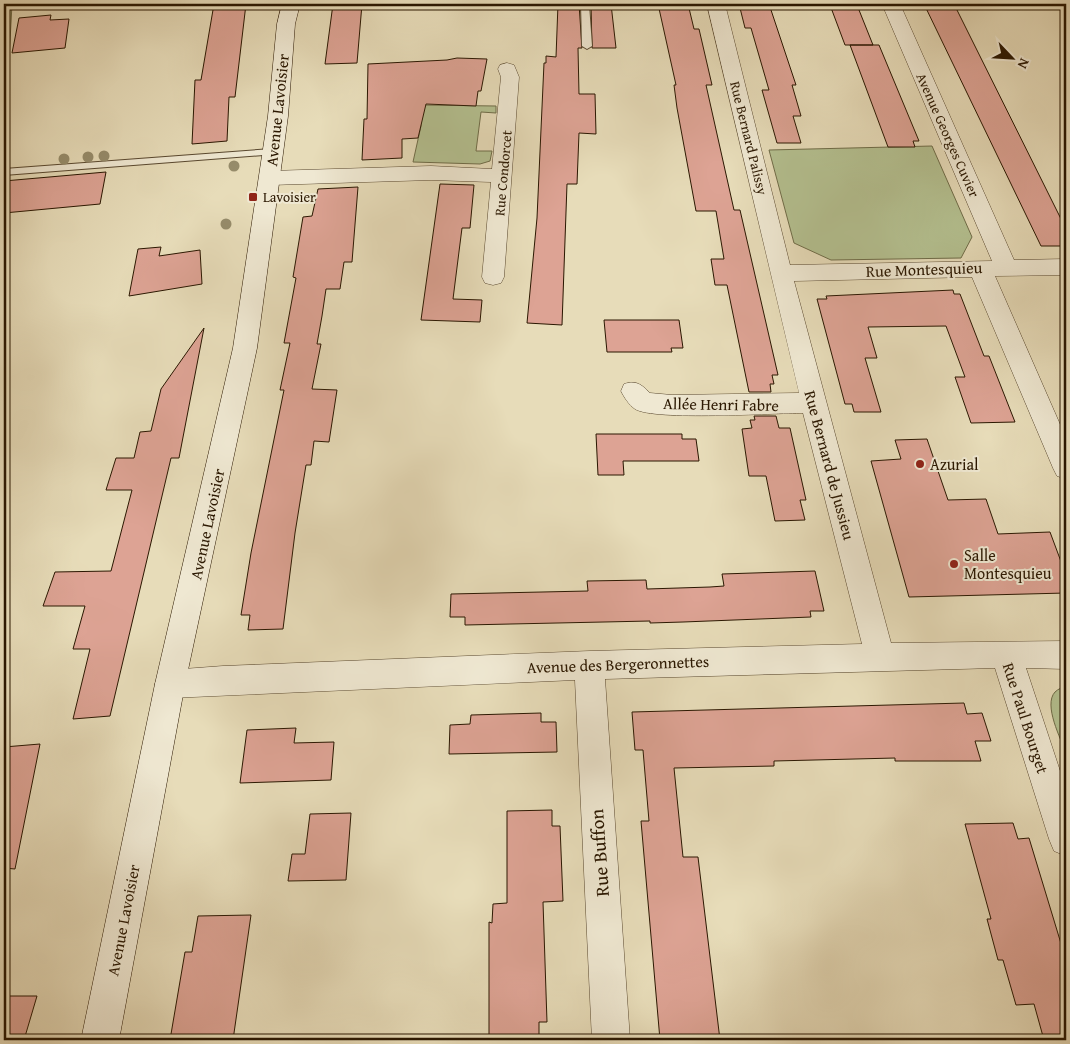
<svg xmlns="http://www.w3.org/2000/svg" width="1070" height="1044" viewBox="0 0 1070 1044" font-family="'Gentium Book Plus',serif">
<rect width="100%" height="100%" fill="#e7dcb9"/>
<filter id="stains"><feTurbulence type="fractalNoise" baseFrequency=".004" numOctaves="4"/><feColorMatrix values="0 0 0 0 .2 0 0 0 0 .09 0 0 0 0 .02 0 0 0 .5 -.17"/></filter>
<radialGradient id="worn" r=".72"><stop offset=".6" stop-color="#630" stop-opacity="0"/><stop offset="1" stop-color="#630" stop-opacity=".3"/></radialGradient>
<!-- green -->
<path fill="#b4c090" stroke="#6f6c48" d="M4,4H12L9,60L4,61Z
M420,105L496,106V113L481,112L476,151H492L490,161L480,164L413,162L421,126Z
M932,146L972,237L961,258L831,260L794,243L769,150Z
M1066,686V753C1061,739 1043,705 1055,692C1058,689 1063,687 1066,686Z"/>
<!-- building -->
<path fill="#dda394" stroke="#2a1701" d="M214,4H246L235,97H229L227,141L192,144L195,80H201Z
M333,4H362L357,63L325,64Z
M558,4H579L582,48H578L579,94H595L596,134L579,133L577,184H567L562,325L527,323L537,218L544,63H546V56L556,57Z
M591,4H611L616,48H592Z
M658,4H688L694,29H699L712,85H706L734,210H740L778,375H772L774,384H770L771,392H749L727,285H715L711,259H724L716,211H696L677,108L674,85H676Z
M739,4H769L796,85H792L801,116H793L801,143H777L762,90H769L751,28H745Z
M924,4H954L1066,229V246H1041Z
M830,5H857L873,45H845Z
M51,15L50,20L69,19L65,48L12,53L19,18Z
M850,45H879L919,141H913L915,147H888Z
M457,58L487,59L481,91H478L476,106L426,104L418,138L402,139V158L362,160L364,119H367L368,64L447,60Z
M106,172L100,204L4,213V181Z
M440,184L474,185L470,228H462L453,299L482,300L480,322L421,320Z
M358,187L352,262H344L340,289H326L322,316L317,344H321L312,389L337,390L329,442L314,441L311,465H306L295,533L283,629L248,630L250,615H241L251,553L284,390H280L290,343H284L296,278L293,277L303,217L312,216L318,189Z
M161,247L159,256L200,250L202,284L129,296L138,249Z
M953,290L954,294H960L984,356H989L1015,422L971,423L955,377H965L946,326L868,327L877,358H865L881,412H854L852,404H845L817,299H827L826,296Z
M604,320H679L683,348H671L672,352H607Z
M204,328L179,458H171L110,716L73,719L90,649H73L85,606H43L55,572L111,571L132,490H106L116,458H134L140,432L151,431L161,389Z
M754,416H776L779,428H790L806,500H800L805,520L775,521L766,476H749L742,429L752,428L750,420H755Z
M596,434H682V439H696L699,461H623L624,475H598Z
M927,439L948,500L986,499L998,534L1050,532L1066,575V593L909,597L871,461L901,459L895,440Z
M815,571L824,611H810L811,617L683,622L650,623V621L465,625V617H450L451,594L588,591L587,581L646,580L647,589L710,587L724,586L722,574Z
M964,703L967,714L982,713L991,741H975L981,761H895V758L774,761V766L674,768L683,857H698L720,1040H660L641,821H649L643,750H635L632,712Z
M541,713V722H556L557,752L449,754L450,725L470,724L471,715Z
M296,728L294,743L334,742L331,780L240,783L247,730Z
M40,744L15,869L4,868V747Z
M552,810V826H560L563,901L543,902L547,1022H539V1040H489V922L492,923L493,904L507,903V811Z
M351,813L346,880L288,881L292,854H305L310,814Z
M1013,823L1018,839L1029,838L1066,960V1040H1044L1034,1004L1016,1005L1003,960H998L987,919H991L965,824Z
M251,915L233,1040H170L185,952H192L198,916Z
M4,996H37L24,1040H4Z"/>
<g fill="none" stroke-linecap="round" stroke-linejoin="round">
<!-- lane casing -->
<g stroke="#59482f" stroke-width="2">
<path id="lane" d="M581,4H589L592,46L587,49L582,46Z
M272,149L277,152L276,154L4,175V169Z"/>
</g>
<!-- street casing -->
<g stroke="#59482f" stroke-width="1">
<path id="street" d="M707,4H725L790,265L992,261L882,4H900L1014,260L1066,259V275L995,276L1066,438V479L1057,476L1053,468L972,277L794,281L891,643L1066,641V669L1026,668L1066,789V856L1054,851L1049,839L995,668L605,679L630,1040H592L575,680L170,698L159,694L155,684L159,674L170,670L223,666L590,651L862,644L803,413C774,413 654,421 635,409C629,405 624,397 621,391L624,384C636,380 641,384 650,393L672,395L799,393Z
M507,63L514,65L519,77L504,277L501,283L493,285L485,283L482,277L491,182L431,180L270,185L263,183L260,178L263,173L270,171L431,166L492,169L501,77L498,69L500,65Z"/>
</g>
<!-- secondary casing -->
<g stroke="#2a1701" stroke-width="1">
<path id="secondary" d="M282,4H300L295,24L288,116L257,348L185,684L119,1040H81L155,684L233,348L268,116L277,24Z"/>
</g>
<!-- lane -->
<use href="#lane" fill="#efe8d2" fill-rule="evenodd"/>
<!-- street -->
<use href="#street" fill="#efe8d2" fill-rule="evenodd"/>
<!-- secondary -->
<use href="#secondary" fill="#efe8d2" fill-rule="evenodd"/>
</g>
<!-- trees -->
<g fill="#968c6b">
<circle cx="104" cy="156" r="5.5"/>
<circle cx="88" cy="157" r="5.5"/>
<circle cx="64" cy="159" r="5.5"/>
<circle cx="234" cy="166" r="5.5"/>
<circle cx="226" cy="224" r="5.5"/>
</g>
<!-- markers -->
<g fill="#8f2418" stroke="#efe8d2" stroke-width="2">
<rect x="248" y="192" width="10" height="10" rx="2.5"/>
<circle cx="920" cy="464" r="5"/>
<circle cx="954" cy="564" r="5"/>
</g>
<g text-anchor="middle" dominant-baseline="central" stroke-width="4" stroke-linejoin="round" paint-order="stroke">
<!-- far-street labels -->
<g font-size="14" fill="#2a1701" stroke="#efe8d2">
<text transform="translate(948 135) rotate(66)">Avenue Georges Cuvier</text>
<text transform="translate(749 138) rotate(76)">Rue Bernard Palissy</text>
<text transform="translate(503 173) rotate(-85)">Rue Condorcet</text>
</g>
<!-- far-poi labels -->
<g font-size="14" fill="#2a1701" stroke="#efe8d2" text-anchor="start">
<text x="263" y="197">Lavoisier</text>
</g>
<!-- street labels -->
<g font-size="16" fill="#2a1701" stroke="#efe8d2">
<text transform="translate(277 110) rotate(-84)">Avenue Lavoisier</text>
<text transform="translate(924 269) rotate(-2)">Rue Montesquieu</text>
<text transform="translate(721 404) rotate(1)">Allée Henri Fabre</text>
<text transform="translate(830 465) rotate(75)">Rue Bernard de Jussieu</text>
<text transform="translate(207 524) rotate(-78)">Avenue Lavoisier</text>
<text transform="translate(618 664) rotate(-2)">Avenue des Bergeronnettes</text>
<text transform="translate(1026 718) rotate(72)">Rue Paul Bourget</text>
<text transform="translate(123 920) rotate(-79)">Avenue Lavoisier</text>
</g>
<!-- poi labels -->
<g font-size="16" fill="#2a1701" stroke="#efe8d2" text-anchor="start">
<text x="930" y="464">Azurial</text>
<text x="964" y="555">Salle<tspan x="964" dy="18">Montesquieu</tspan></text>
</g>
<!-- near-street labels -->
<g font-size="19" fill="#2a1701" stroke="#efe8d2">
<text transform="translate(599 853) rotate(-94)">Rue Buffon</text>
</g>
</g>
<!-- margin -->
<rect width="1070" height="1044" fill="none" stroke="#e7dcb9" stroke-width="20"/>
<rect x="5" y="5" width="1060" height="1034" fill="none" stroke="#2a1701" stroke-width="2.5"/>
<rect x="10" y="10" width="1050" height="1024" fill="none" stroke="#2a1701"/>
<!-- north arrow -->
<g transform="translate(1012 58) rotate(115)" stroke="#efe8d2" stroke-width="4" paint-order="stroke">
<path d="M0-4L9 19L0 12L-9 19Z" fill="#2a1701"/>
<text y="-8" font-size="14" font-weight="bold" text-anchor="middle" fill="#2a1701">N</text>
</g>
<rect width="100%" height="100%" filter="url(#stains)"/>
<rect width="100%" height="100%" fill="url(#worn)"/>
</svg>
